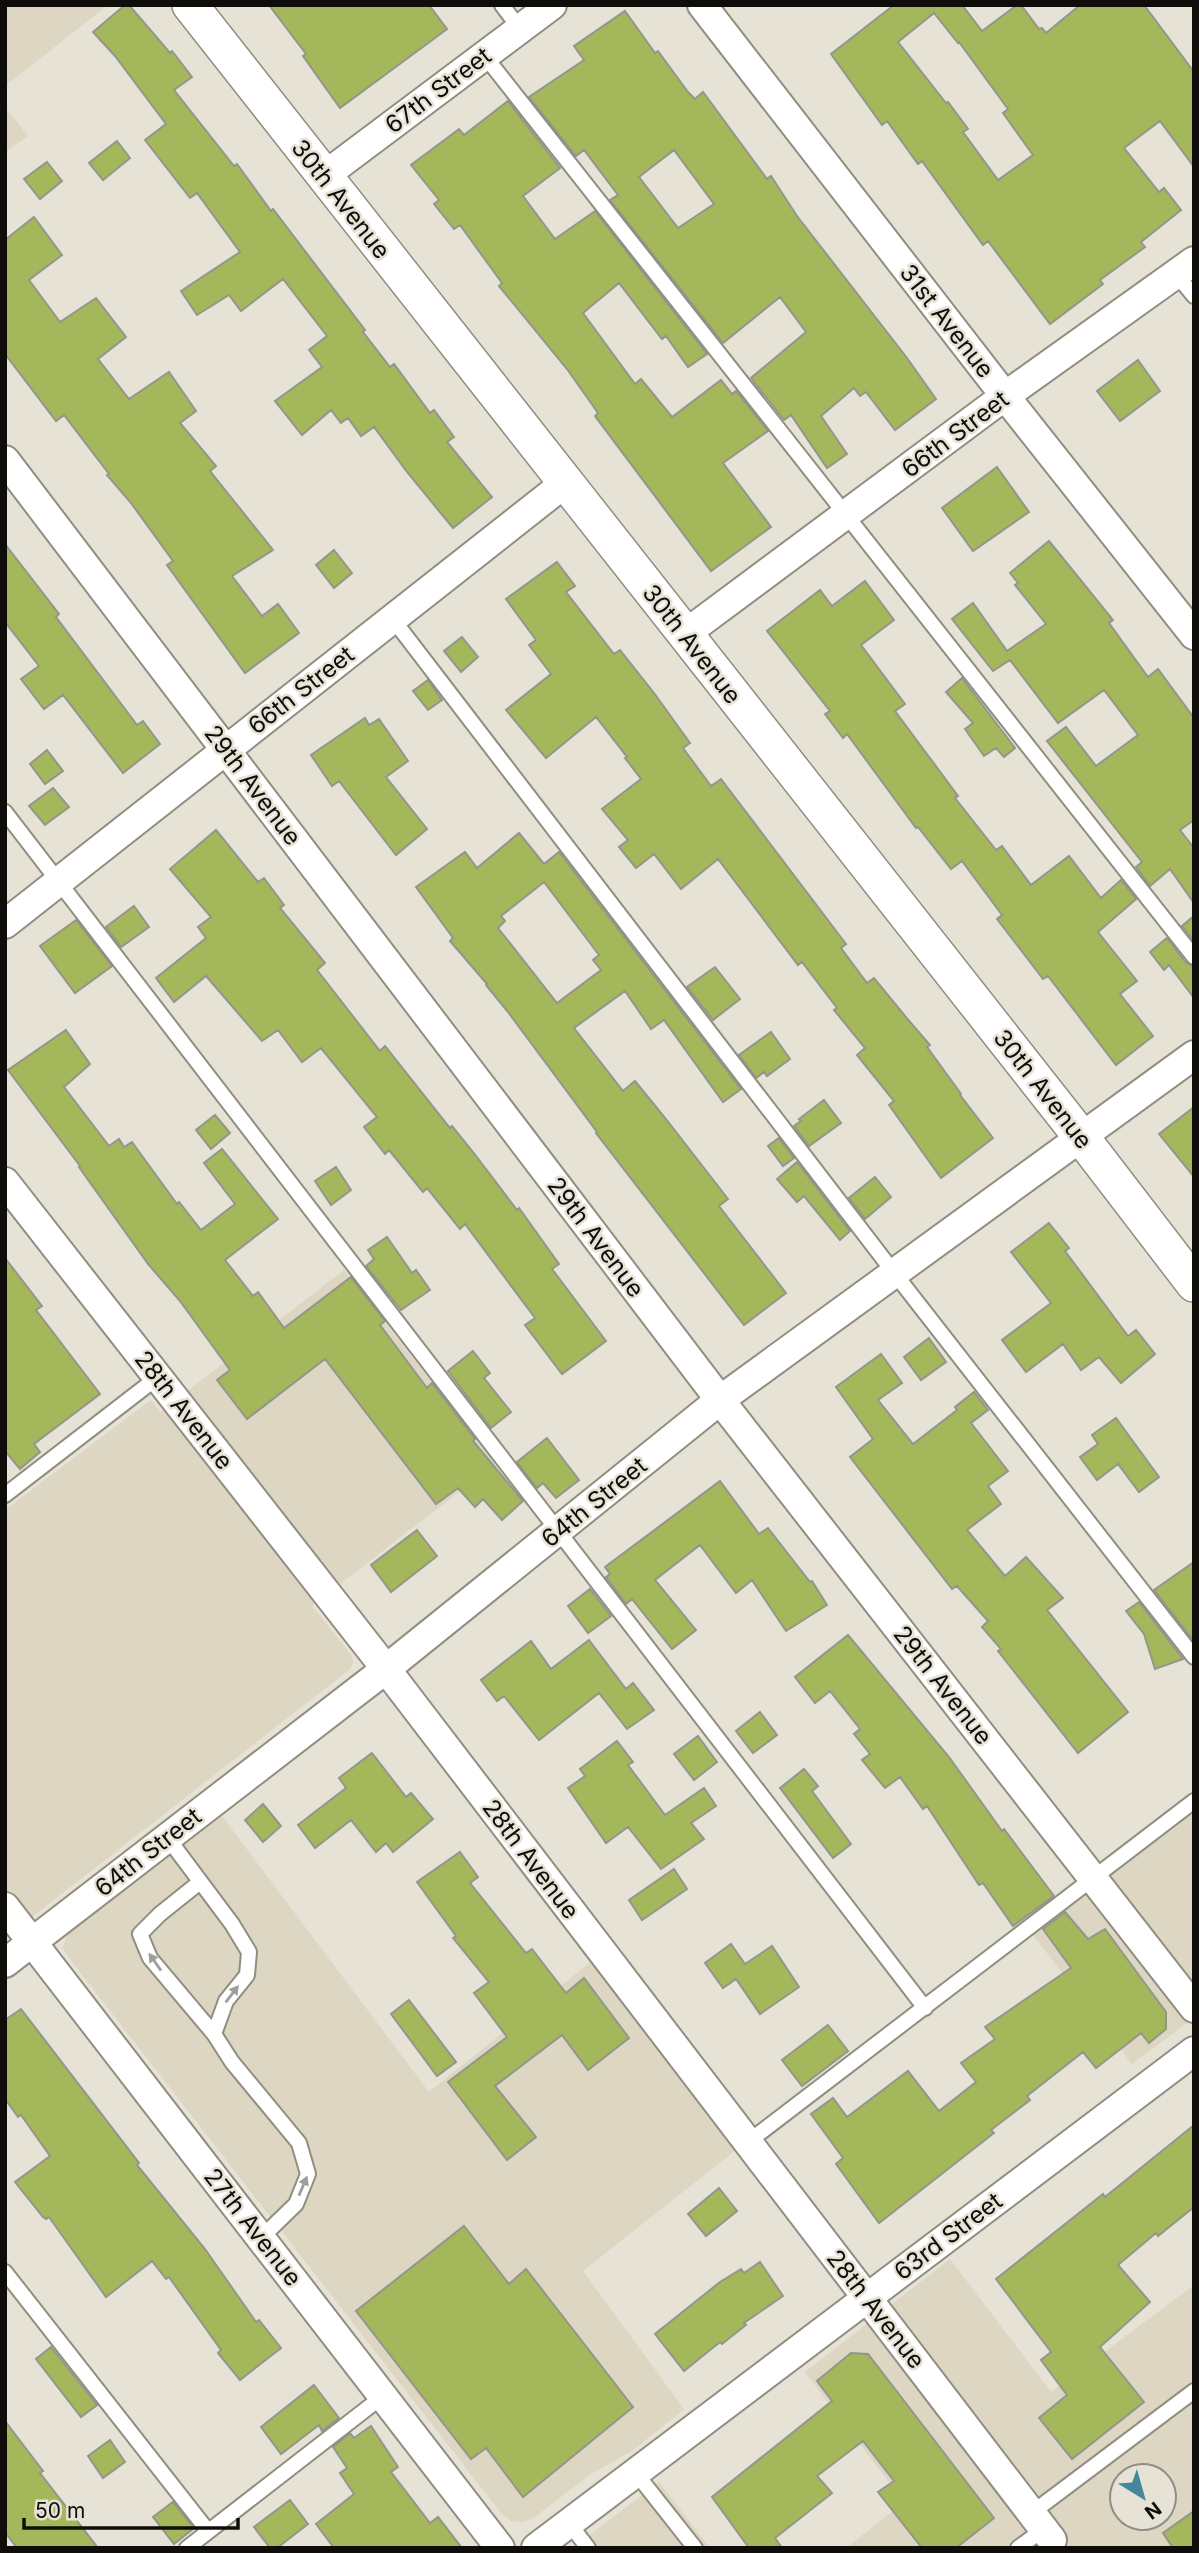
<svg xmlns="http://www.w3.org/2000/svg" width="1199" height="2553" viewBox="0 0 1199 2553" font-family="Inter,sans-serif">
<rect width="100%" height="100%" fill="#e6e3d6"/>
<!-- built -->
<path fill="#dcd6c2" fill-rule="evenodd" d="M5,5H108L5,86Z
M5,107L28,136L5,152Z
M344,1270L495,1464L312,1606L352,1656L353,1663L349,1670L5,1938V1510L151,1400L160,1412Z
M1194,1811V2018L1132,2064L1033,1935Z
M222,1816L429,2092L593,1960L736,2150L583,2271L684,2409L632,2451L591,2474L536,2516L524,2522L511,2521L501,2513L72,1962L63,1948L67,1935Z
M950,2259L1051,2392L1194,2285V2548H846L904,2502L805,2372ZM1122,2476H1164V2518H1122Z
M659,2482L710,2548H573Z"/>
<!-- building -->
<path fill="#a4b85b" stroke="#93968a" stroke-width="2" fill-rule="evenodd" d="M125,5H129L170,53L172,51L192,77L174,90L234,166L237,164L271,211L273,209L365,330L363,332L390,367L394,364L430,413L434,410L454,437L447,442L492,497L453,528L407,472L374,427L361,436L348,418L341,423L331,410L302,435L275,401L322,367L309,350L327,336L283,279L241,311L229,295L197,315L181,291L240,252L197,193L190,198L145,140L166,124L115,56L93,32Z
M269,5H429L447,29L340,108L303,56L306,54Z
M894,5H962L982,31L1017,5H1021L1039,29L1042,28L1046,33L1080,5H1144L1194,72V167L1160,121L1124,148L1159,192L1164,188L1181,210L1141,242L1145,247L1100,280L1103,284L1050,324L988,241L983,245L922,161L918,164L887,121L882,125L831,54ZM934,13L958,43L959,42L1008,109L1003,113L1033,155L998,180L963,132L968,129L948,102L946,103L898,42Z
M625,11L655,53L658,51L688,92L695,99L703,92L767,179L771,176L797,216L907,358L936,399L895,430L866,392L860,396L854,388L821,416L847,454L827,468L791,415L784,420L751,378L806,332L780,297L723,343L610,200L618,195L584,150L576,156L529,97L584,60L574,46ZM674,150L714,204L678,228L639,177Z
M508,101L560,168L523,196L555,239L595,211L707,354L688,367L666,336L662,339L619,283L583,313L635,384L641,379L672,417L721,380L732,394L736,391L768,431L723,463L771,527L711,571L595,416L598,413L567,369L499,286L502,283L460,225L454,229L434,204L439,200L411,165L459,129L464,135Z
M117,141L130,158L103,180L89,163Z
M47,162L62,181L40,199L24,179Z
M34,217L62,255L29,280L60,322L96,298L126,337L98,359L129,399L169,372L196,411L180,423L216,466L210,471L273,550L232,576L262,616L278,604L299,633L245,673L167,565L173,561L131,503L107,475L109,474L64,415L56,421L5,354V240Z
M1138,360L1160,391L1120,421L1097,391Z
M997,467L1029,512L973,551L942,508Z
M1049,541L1113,620L1109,623L1148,677L1158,669L1194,718V820L1180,830L1194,848V903L1170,869L1150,886L1136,867L1142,862L1047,741L1066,727L1096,766L1138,735L1104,690L1058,723L1010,660L993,671L952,619L973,603L1007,651L1046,624L1015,585L1018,583L1010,573Z
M5,544L59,614L56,617L137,725L143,721L160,744L123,773L63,695L44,709L21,679L39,666L5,622Z
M334,550L352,573L334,588L316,565Z
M557,562L575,586L566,592L614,654L620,650L654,693L690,743L683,748L711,786L721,779L846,944L841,948L867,983L874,978L905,1016L930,1045L927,1047L961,1094L960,1095L993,1138L941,1178L889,1105L894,1101L857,1055L865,1048L834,1010L837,1008L802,962L798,965L718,859L681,889L654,854L636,868L619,847L628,840L602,809L641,779L625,758L627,757L596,717L546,758L506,710L551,674L529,645L536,640L506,599Z
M865,581L894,620L861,645L905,704L895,711L958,796L955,798L996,850L1002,846L1031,885L1069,856L1101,898L1121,880L1136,899L1098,932L1137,981L1120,994L1153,1036L1116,1065L1048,976L1043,979L1017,945L997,919L1002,915L962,861L951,869L918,827L916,828L847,734L843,738L825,714L830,711L767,631L820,590L832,606Z
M462,637L478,657L461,672L444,651Z
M962,678L1015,748L1004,757L996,748L984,756L965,729L973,723L946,692Z
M428,680L442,700L428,710L413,691Z
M365,718L369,725L379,719L408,761L386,777L427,829L396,855L339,781L332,786L311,755Z
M47,750L63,771L45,784L30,764Z
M53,788L69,807L45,825L29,806Z
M216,830L258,882L264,878L284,905L280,908L325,963L317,970L380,1051L385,1046L450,1128L452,1126L473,1152L517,1210L519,1208L559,1264L552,1269L606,1341L562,1374L525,1325L535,1318L465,1224L460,1229L427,1188L423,1192L389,1150L385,1154L364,1127L377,1117L321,1048L302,1062L278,1030L262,1041L206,976L174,1002L156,978L206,938L198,927L211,917L170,869Z
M519,833L544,864L559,852L741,1089L723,1102L664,1020L651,1029L625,991L574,1028L623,1091L635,1081L666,1119L728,1199L719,1206L786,1293L744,1325L596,1133L597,1132L508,1012L486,985L487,984L450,941L453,938L416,887L465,852L477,868ZM544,882L599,955L593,960L601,970L557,1003L498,928L505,921L501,916Z
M134,906L149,927L121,947L106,927Z
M1194,916V941L1182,926Z
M76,920L112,966L75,993L40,946Z
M1167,938L1186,963L1194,966V998L1169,965L1164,970L1150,952Z
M715,967L740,999L713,1020L687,987Z
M66,1030L90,1064L64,1087L109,1146L119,1139L124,1147L132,1142L177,1204L179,1202L201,1230L235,1204L204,1163L222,1149L278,1219L225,1260L253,1296L258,1292L284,1328L351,1277L385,1321L380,1325L427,1388L432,1383L475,1439L473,1441L523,1501L502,1520L483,1499L475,1507L458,1488L436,1504L325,1359L247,1419L217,1380L230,1370L180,1301L148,1264L79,1167L80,1166L8,1070Z
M771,1032L790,1059L767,1076L764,1072L756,1078L739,1055Z
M824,1100L841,1123L809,1146L794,1126L801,1121L799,1119Z
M1194,1107V1177L1159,1134Z
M215,1115L230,1133L211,1149L196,1130Z
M779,1138L794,1158L783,1166L768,1146Z
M797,1162L850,1231L840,1240L804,1196L797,1202L777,1179Z
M336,1167L351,1190L331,1205L315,1181Z
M875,1177L891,1197L865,1219L849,1198Z
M1049,1223L1069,1248L1065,1251L1128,1336L1136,1330L1155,1354L1121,1383L1099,1357L1081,1370L1063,1344L1026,1372L1002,1340L1051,1303L1011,1252Z
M387,1237L412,1273L416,1270L430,1290L401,1310L366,1266L374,1259L368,1250Z
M5,1258L42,1306L36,1310L100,1394L34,1444L40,1452L20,1469L5,1451Z
M929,1338L946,1362L921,1380L904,1357Z
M473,1351L490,1373L484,1378L511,1412L491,1428L448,1371Z
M881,1354L902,1383L878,1400L913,1444L957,1410L955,1407L974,1392L988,1410L971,1423L1008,1471L988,1486L1001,1504L967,1530L1005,1576L1026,1557L1063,1598L1047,1610L1128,1712L1078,1753L998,1651L1001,1649L982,1627L988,1621L957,1586L952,1589L850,1457L873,1439L836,1387Z
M1116,1418L1159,1477L1139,1492L1118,1464L1097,1480L1080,1457L1098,1444L1092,1435Z
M547,1438L579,1480L556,1498L543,1483L537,1488L517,1462Z
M720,1481L759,1534L768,1528L810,1582L812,1581L827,1605L786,1631L752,1580L736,1593L700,1545L655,1580L696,1630L672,1649L632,1599L626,1604L606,1577L610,1574L605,1567Z
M417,1530L437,1556L391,1592L371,1565Z
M1194,1562V1641L1154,1590Z
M590,1589L611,1616L588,1633L568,1606Z
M1139,1602L1183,1659L1155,1669L1144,1634L1126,1611Z
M848,1635L949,1757L1002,1831L1004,1829L1054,1896L1013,1926L983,1883L979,1885L927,1806L923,1809L900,1777L885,1788L862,1760L870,1754L854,1734L860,1729L830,1691L815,1703L795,1677Z
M589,1640L626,1689L633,1683L654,1710L627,1729L599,1693L539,1740L504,1696L497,1701L481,1680L531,1641L551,1669Z
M760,1712L777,1735L753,1753L736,1731Z
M698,1736L717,1762L694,1780L674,1754Z
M617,1741L633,1762L628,1765L665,1815L704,1788L716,1806L691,1823L704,1839L661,1869L628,1827L606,1843L568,1788L585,1776L580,1769Z
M372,1753L406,1797L411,1793L433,1819L393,1852L386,1843L376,1852L351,1820L315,1848L298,1825L346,1788L339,1778Z
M804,1769L818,1786L812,1791L851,1844L833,1858L780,1788Z
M263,1804L281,1826L263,1842L245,1820Z
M460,1852L478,1877L470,1883L526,1953L532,1949L566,1993L584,1978L629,2038L588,2070L562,2035L495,2086L536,2137L507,2160L448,2082L507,2037L474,1993L489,1982L453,1938L456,1936L417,1882Z
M674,1869L687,1889L642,1920L629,1900Z
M1065,1912L1088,1939L1105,1929L1166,2012V2029L1149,2043L1141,2033L1096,2068L1083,2052L1027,2096L1030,2100L991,2130L994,2133L879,2223L836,2164L843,2158L811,2114L833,2098L847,2117L908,2071L939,2111L976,2082L961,2063L995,2039L985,2027L1071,1968L1043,1929Z
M731,1944L745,1964L772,1946L799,1987L760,2014L736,1979L723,1988L705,1963Z
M409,2000L456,2062L437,2076L391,2014Z
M21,2009L139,2163L137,2165L205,2249L256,2322L259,2320L281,2348L240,2380L218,2353L221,2350L169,2277L166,2279L152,2261L106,2297L49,2217L46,2219L43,2217L15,2182L50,2156L21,2115L18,2117L5,2099V2020Z
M828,2025L848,2051L802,2086L782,2060Z
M1194,2125V2207L1158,2236L1156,2233L1118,2265L1150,2302L1100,2347L1144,2402L1072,2459L1039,2418L1067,2395L1041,2360L1051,2352L996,2279L1103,2194L1105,2197Z
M719,2188L737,2211L706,2236L688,2214Z
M464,2226L509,2284L526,2269L633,2407L523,2497L486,2448L471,2459L356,2311Z
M760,2262L783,2296L744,2323L746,2325L722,2344L720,2342L684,2371L655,2334L720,2282L741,2269L744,2273Z
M51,2347L97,2405L81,2417L36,2359Z
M851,2353L868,2354L994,2518L956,2548H922L878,2492L894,2481L863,2441L817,2476L832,2493L775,2538L782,2548H749L712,2497L832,2401L817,2381Z
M314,2385L339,2418L322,2431L319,2425L281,2454L261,2427Z
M5,2421L43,2471L40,2473L98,2548H17L5,2532Z
M371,2426L398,2467L391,2472L430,2523L438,2517L462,2548H334L316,2524L354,2494L340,2473L347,2468L333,2447L350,2433L354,2438Z
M110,2440L125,2462L103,2478L88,2456Z
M290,2500L308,2524L277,2548H270L254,2527Z
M173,2502L194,2528L174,2544L153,2517Z
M1194,2511V2548H1173L1163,2533Z"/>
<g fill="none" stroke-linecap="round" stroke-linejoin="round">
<!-- service casing -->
<g stroke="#918e81" stroke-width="18">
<path id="service" d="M502,5L520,29
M484,55L1194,957
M1176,274L1194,296
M392,618L895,1274L1194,1657
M5,812L925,2008
M5,1495L158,1377
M167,1837L232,1924L249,1952L247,1975L226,2001L214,2034L232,2062L299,2143L308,2174L296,2204L261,2238
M200,1882L160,1914L140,1934L150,1958L214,2034
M748,2142L1194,1801
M5,2272L208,2531
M635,2472L695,2548
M1033,2512L1194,2391
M569,2523L588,2548
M187,2548L383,2396
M1018,2548L1044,2529"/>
</g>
<!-- minor casing -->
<g stroke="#918e81" stroke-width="32">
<path id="minor" d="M702,5L1005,396L1194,635
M324,176L552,5
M5,460L720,1400L1194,2008
M685,634L1005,396L1194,261
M5,924L565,483
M5,1182L386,1669L1052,2540
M5,1907L500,2548
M5,1963L386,1669L720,1400L1194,1055
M536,2548L1194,2051"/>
</g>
<!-- tertiary casing -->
<g stroke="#918e81" stroke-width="38">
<path id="tertiary" d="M190,5L1082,1138L1194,1284"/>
</g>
<!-- service -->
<use href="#service" stroke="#fff" stroke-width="14"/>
<!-- minor -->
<use href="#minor" stroke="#fff" stroke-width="28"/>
<!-- tertiary -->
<use href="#tertiary" stroke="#fff" stroke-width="35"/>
</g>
<!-- one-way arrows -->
<defs><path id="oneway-solid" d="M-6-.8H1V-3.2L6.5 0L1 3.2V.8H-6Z" transform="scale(1.75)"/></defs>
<g fill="#9f9e9d">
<use href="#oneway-solid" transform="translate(155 1962) rotate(-125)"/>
<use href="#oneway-solid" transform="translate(232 1994) rotate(-53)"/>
<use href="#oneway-solid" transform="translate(303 2186) rotate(-67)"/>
</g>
<g text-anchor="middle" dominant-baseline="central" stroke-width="5" stroke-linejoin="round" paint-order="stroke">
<!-- street labels -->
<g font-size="24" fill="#0e0d09" stroke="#e6e3d6">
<text transform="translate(438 90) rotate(-37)">67th Street</text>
<text transform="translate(341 199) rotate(52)">30th Avenue</text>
<text transform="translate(947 321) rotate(52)">31st Avenue</text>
<text transform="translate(955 434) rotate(-37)">66th Street</text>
<text transform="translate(692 644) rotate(52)">30th Avenue</text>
<text transform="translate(301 690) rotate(-38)">66th Street</text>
<text transform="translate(253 785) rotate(53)">29th Avenue</text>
<text transform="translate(1043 1089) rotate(52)">30th Avenue</text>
<text transform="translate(596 1237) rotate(53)">29th Avenue</text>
<text transform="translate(184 1410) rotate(52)">28th Avenue</text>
<text transform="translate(594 1502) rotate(-39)">64th Street</text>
<text transform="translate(943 1685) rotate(52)">29th Avenue</text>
<text transform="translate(148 1852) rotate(-38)">64th Street</text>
<text transform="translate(531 1859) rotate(53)">28th Avenue</text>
<text transform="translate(253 2227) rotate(52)">27th Avenue</text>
<text transform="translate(948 2236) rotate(-37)">63rd Street</text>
<text transform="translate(876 2309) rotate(52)">28th Avenue</text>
</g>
</g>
<!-- border -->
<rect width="1199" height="2553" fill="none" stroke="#0e0d09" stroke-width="14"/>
<!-- north arrow -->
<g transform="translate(1143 2497) rotate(143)"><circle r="33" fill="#e6e3d6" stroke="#908d84" stroke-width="2"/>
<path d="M0-5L12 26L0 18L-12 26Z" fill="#46869a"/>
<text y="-10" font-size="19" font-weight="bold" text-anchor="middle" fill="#0e0d09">N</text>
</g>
<!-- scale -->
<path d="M24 2518v10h214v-10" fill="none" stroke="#0e0d09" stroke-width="3.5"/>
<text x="35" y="2518" font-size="21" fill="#0e0d09" stroke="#e6e3d6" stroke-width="5" paint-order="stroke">50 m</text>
</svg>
